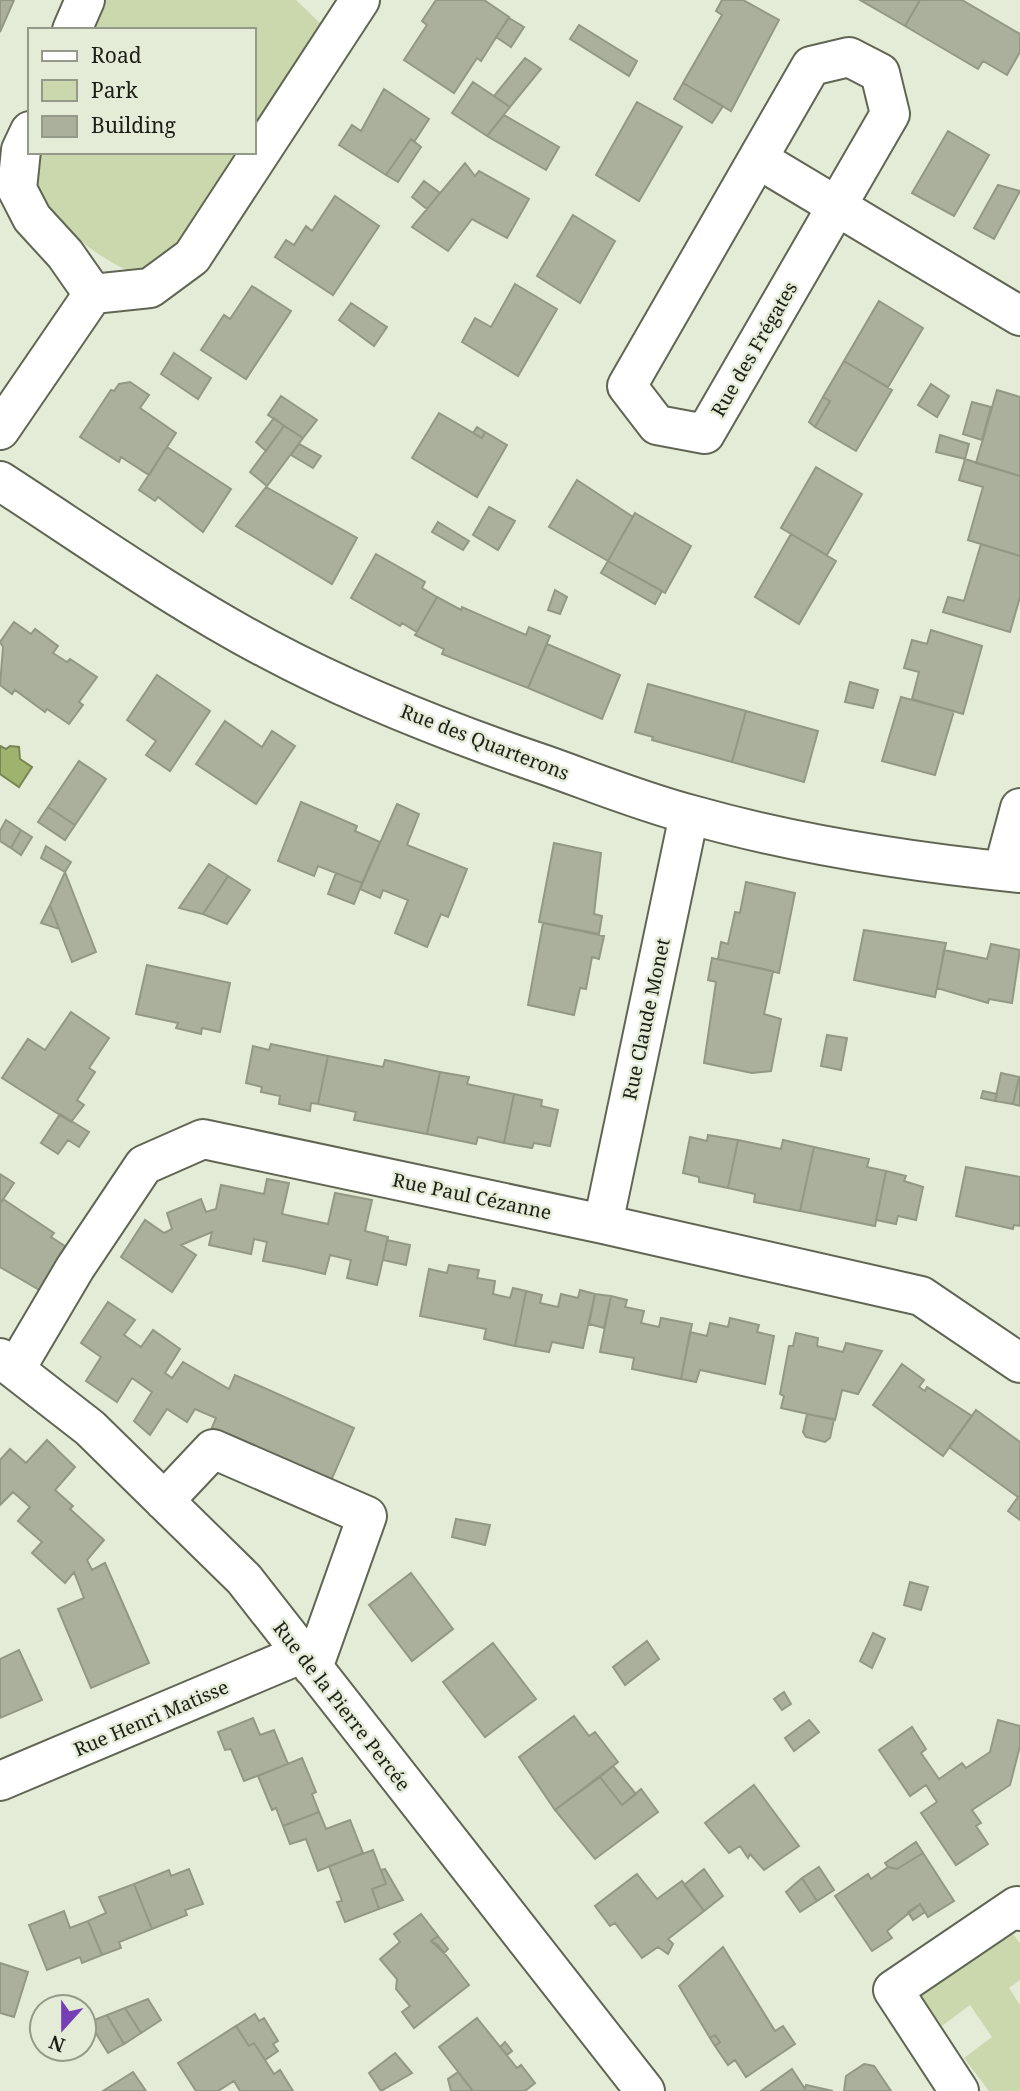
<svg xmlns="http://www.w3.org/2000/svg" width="1020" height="2091" viewBox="0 0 1020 2091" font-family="'Noto Serif',serif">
<rect width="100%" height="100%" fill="#e4ebd6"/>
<!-- green -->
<path fill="#cbd8ae" d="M104,0H296L322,25L254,129V30H90Z
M39,152H239L167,262L140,275C104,264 48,221 36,184C33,176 38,162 39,152Z
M1008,1928L1020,1943V1980L1009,1988L1020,2005V2091H989L964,2058L992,2037L970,2005L942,2026L918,1991Z"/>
<!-- water -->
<path fill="#a0b36e" stroke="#788654" stroke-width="2" d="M0,746L6,749L10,746L19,747L20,759L32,767L19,787L0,774Z"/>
<!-- building -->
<path fill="#aab09c" stroke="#929884" stroke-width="2" d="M0,0H14L0,32Z
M436,0H484L509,17L481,61L477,58L454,93L404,60L427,25L422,21Z
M722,0H743L779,20L731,111L683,83L722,15L716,11Z
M860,0H920L905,26Z
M920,0H962L1020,34V52L1007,75L983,61L978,69L905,26Z
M509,18L524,27L511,47L496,37Z
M579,25L637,61L629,76L570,39Z
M525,58L541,69L510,107L494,96Z
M473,82L510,107L487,136L452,113Z
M683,83L723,106L712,123L674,99Z
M384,89L429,119L414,142L411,139L386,175L339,145L352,125L361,131Z
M637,102L682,127L639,201L596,175Z
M504,115L559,147L546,170L487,136Z
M948,131L989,155L954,216L912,193Z
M411,139L421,147L398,182L386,175Z
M465,163L475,176L479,171L529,199L507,238L472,219L448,251L412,227Z
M424,181L440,193L427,209L412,197Z
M998,185L1020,191L994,239L974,228Z
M335,196L379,226L333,295L275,257L286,240L294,245L306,226L312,231Z
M573,215L615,241L580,303L537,276Z
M515,284L557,309L518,376L462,342L475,318L491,327Z
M252,286L291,311L246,379L201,350L224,315L230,319Z
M879,301L923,328L888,387L844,361Z
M351,303L387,327L374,346L339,320Z
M174,353L211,378L198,399L161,374Z
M844,361L892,390L856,451L815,427L830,401L823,397Z
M130,382L149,395L140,408L176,433L149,475L121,457L119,462L80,437L111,390L114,391L119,384Z
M931,384L949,396L937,417L918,405Z
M997,390L1020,397V476L976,463Z
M281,396L317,420L303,438L268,415Z
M823,397L830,401L815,427L809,422Z
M972,402L991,407L982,440L963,434Z
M439,413L482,438L485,432L507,445L477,497L412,458Z
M274,418L284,426L266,451L256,442Z
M284,426L303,438L267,486L250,472Z
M477,427L485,432L482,438L473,433Z
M940,435L969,444L965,459L936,452Z
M299,444L321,456L313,468L291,455Z
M167,447L231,489L203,532L158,497L155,501L139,490Z
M965,459L1020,476V556L968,540L983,487L959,480Z
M816,467L862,494L827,555L781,528Z
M577,480L633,517L608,561L549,527Z
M266,487L357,538L332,584L236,526Z
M489,507L515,521L498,550L473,535Z
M635,513L691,546L665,593L608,561Z
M438,522L469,541L463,550L432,532Z
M791,534L836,561L799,624L755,597Z
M981,544L1020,556V597L1010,632L943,612L948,597L964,601Z
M376,554L425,582L422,588L437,597L417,632L402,623L400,626L351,598Z
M608,561L662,591L655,604L601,573Z
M555,590L567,597L560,614L548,610Z
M437,597L461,610L462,607L526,635L529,627L550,636L528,688L442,654L444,649L415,635Z
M14,622L31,634L35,629L58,646L53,653L67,662L70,659L97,677L79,702L83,705L69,724L47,709L45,712L15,690L12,694L0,685L3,647L0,642Z
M931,630L982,646L963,714L912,699L919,672L904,668L912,640L927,644Z
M547,644L620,675L602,719L528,688Z
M157,675L210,711L170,771L146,755L156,741L127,720Z
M850,682L878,690L873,708L845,702Z
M648,684L746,711L732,762L652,740L653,737L635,732Z
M901,697L954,711L935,775L882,761Z
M746,711L818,731L804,782L732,762Z
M225,721L262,747L272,731L295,746L256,804L196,764Z
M79,761L106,779L75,825L48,807Z
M301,802L357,826L355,831L380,842L362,883L318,866L314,876L278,861Z
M397,804L419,814L407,845L467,869L448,917L441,914L427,947L395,933L408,900L383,890L380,898L360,889Z
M48,807L75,825L65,840L38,822Z
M6,820L21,830L11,848L0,841V831Z
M21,830L32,837L21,855L11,848Z
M554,843L601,853L594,914L602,916L599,934L539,922Z
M46,846L71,862L65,872L41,858Z
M209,864L228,876L203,914L179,908Z
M65,872L96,952L72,962L50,905Z
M336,873L362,883L354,904L328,894Z
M228,876L250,890L227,924L203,914Z
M746,882L795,893L779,973L718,959L721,942L728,944L735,912L740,913Z
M50,905L59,929L41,923Z
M543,923L604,936L599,959L592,957L586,989L580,988L574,1015L528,1005Z
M864,930L946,943L935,997L854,980Z
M991,944L1020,950L1012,1003L989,999L988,1003L937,988L944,950L987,959Z
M712,958L773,971L764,1014L781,1019L771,1071L752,1073L704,1063L716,982L708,980Z
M147,965L230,983L220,1032L202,1028L201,1034L176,1028L178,1023L136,1014Z
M71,1012L109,1038L89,1068L95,1072L77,1100L84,1105L71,1122L2,1078L28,1039L45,1050Z
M827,1035L847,1038L841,1070L821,1066Z
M271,1044L328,1056L318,1104L311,1103L310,1111L279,1104L280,1096L261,1092L262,1087L246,1083L253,1046L269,1050Z
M328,1056L383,1067L385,1060L440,1072L427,1134L354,1120L356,1112L318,1104Z
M440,1072L469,1077L467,1084L514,1094L504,1143L478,1137L476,1144L427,1134Z
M1001,1073L1019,1077L1013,1104L995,1101Z
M1019,1077H1020V1106L1013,1104Z
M983,1091L997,1094L995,1101L981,1098Z
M514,1094L542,1100L541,1106L558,1110L550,1146L534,1143L532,1148L504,1143Z
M60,1114L89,1132L79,1147L68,1140L58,1154L41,1143Z
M708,1135L738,1140L728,1188L699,1182V1177L683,1173L690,1137L707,1141Z
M738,1140L781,1149L783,1140L814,1147L800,1211L754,1202L755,1194L728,1188Z
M814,1147L869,1159L867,1167L886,1171L875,1226L800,1211Z
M966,1167L1020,1177V1226L1014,1225L1013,1229L956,1216Z
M886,1171L906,1176L904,1181L923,1187L916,1220L898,1216L896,1224L876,1220Z
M0,1174L14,1183L0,1204Z
M267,1179L289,1183L282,1214L328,1224L335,1193L372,1200L365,1231L388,1237L377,1285L347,1278L351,1260L330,1255L325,1274L295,1267L263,1261L267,1242L254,1239L251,1254L209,1245L212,1232L181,1245L196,1255L172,1292L121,1257L145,1220L164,1233L172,1229L167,1213L201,1199L206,1212L216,1209L221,1185L264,1194Z
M3,1199L54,1233L51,1237L68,1248L41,1291L0,1267V1204Z
M387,1240L410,1245L406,1265L383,1260Z
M449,1265L479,1270L477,1278L495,1281L493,1294L510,1298L513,1288L526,1291L515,1346L484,1339L486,1329L420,1316L429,1269L447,1273Z
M580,1290L595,1294L583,1348L552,1342L549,1352L515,1346L526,1291L542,1295L540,1303L558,1307L561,1294L578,1298Z
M595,1294L611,1296L604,1328L589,1324Z
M611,1296L627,1300L625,1307L644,1311L641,1323L659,1327L661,1318L692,1324L681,1379L632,1369L634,1358L600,1352Z
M108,1302L135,1320L124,1335L141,1347L153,1330L180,1349L165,1373L172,1378L183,1362L229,1389L235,1375L354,1428L330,1483L211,1430L216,1418L195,1409L187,1422L167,1409L150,1435L134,1421L152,1392L132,1378L117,1402L86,1381L101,1357L81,1343Z
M730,1318L759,1325L757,1332L774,1336L765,1384L700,1370L696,1382L681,1379L690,1332L707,1336L710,1323L728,1327Z
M796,1333L818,1338L817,1346L843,1352L846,1343L882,1351L858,1394L842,1390L835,1420L781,1408L784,1396L780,1394L789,1346H793Z
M902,1364L924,1380L919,1387L925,1391L927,1387L972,1416L943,1456L873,1405Z
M976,1410L1020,1442V1520L1008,1511L1018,1497L949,1447Z
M807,1414L834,1419L830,1438L825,1442L806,1437L803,1432Z
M47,1440L75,1467L55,1490L73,1506L70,1509L104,1540L87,1560L92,1570L105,1563L149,1663L91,1688L58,1609L84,1598L74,1572L65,1583L32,1553L42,1542L18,1521L30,1507L13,1492L0,1505V1460L10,1449L26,1463Z
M456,1519L490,1525L485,1545L452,1537Z
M411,1573L453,1629L412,1661L369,1605Z
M910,1582L928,1587L921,1610L904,1605Z
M873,1633L885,1639L872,1668L860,1661Z
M647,1641L659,1659L625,1685L613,1667Z
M493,1643L536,1699L485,1737L443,1682Z
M19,1650L42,1700L0,1718V1659Z
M784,1692L791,1704L782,1710L774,1699Z
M574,1716L589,1736L595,1732L618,1762L555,1810L519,1757Z
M253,1718L260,1735L274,1730L288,1764L244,1781L231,1749L225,1750L218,1732Z
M809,1720L819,1732L794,1751L785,1738Z
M998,1720L1020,1726V1746L1010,1785L972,1810L981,1823L976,1826L988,1844L956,1865L921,1813L937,1802L926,1785L910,1796L879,1750L912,1727L926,1749L921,1753L939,1779L962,1763L966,1768L990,1752Z
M302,1758L316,1792L312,1794L319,1812L283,1826L276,1808L272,1810L258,1776Z
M613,1766L636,1794L622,1805L600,1777Z
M600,1777L622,1805L641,1789L658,1812L595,1859L555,1810Z
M754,1785L799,1846L764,1870L750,1854L748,1858L740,1846L729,1853L705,1823Z
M319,1812L326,1829L350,1820L363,1853L318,1871L306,1839L290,1844L283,1826Z
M916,1842L923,1853L897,1869L888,1867L885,1863Z
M373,1850L386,1884L372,1889L379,1909L345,1922L337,1902L342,1901L329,1866Z
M923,1853L954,1901L928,1917L920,1904L887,1931L892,1938L872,1951L835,1896L868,1874L871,1879L888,1867L897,1869Z
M819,1867L834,1890L817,1901L802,1878Z
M189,1869L203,1904L185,1910L187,1915L152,1929L134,1884L169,1870L171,1876Z
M385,1869L403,1900L379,1909L372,1889L386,1884L381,1870Z
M704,1869L723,1896L704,1911L684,1885Z
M637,1874L657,1899L682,1881L704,1911L668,1939L673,1944L668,1954L658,1947L642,1958L615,1923L610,1926L595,1906Z
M802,1878L817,1901L800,1912L786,1892Z
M134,1884L152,1929L119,1942L121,1948L102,1955L88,1921L106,1913L99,1897Z
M920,1904L925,1912L913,1920L908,1912Z
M64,1911L70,1928L88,1921L102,1955L82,1963L80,1957L47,1970L29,1925Z
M421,1914L438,1936L431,1941L438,1945L469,1985L414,2028L402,2012L410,2006L396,1989L397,1979L380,1959L400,1942L394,1934Z
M438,1936L448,1949L444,1953L431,1941Z
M723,1947L775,2031L783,2026L795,2044L746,2077L735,2060L728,2065L715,2046L720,2042L715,2035L710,2038L679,1986Z
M0,1963L28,1972L14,2017L0,2013Z
M148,1999L161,2020L141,2033L125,2008Z
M125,2008L141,2033L124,2044L107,2015Z
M255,2014L259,2021L264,2018L278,2041L273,2044L278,2051L265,2060L254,2043L249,2046L236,2026Z
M107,2015L124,2044L108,2053L89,2022Z
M477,2018L517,2068L521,2065L535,2083L525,2091H473L439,2047Z
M236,2026L249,2046L254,2043L274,2074L280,2070L293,2091H240L234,2081L218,2091H196L178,2063Z
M715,2035L720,2042L715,2046L710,2038Z
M505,2042L512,2051L507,2055L500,2047Z
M395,2053L412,2073L381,2091L369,2073Z
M864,2064L874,2066L891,2091H844L846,2076Z
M792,2069L805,2089L806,2085L833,2091H761Z
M133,2072L146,2091H103Z
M458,2072L473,2091H451L448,2079Z"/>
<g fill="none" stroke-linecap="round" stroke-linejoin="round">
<!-- minor casing -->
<g stroke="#606653" stroke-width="42">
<path id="minor" d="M72,30L85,0
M849,57L880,73L890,114L705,434L657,425L627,386L811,66Z
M30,131L21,150L17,189L32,218L65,254L93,294
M758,159L1020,316
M93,294L150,288L192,257L360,0
M0,430L93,294
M0,481C88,538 175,600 268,649C356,696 451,733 545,765C593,782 642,802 692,815C798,845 910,862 1020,873
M1003,871L1020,808
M603,1224L689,815
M0,1358L90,1428L244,1579L645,2091
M16,1368L75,1268L144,1165L203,1139L603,1224L921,1296L1020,1363
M164,1501L213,1449L367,1516L313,1668
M0,1781L301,1654
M959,2091L893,1990L1017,1906L1020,1911"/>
</g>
<!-- minor -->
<use href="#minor" stroke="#fff" stroke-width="38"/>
</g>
<g text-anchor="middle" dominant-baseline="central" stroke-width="5" stroke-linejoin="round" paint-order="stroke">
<!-- street labels -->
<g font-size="19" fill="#1c1e17" stroke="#e4ebd6">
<text transform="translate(754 349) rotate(-60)">Rue des Frégates</text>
<text transform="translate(485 742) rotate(21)">Rue des Quarterons</text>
<text transform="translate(646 1019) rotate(-78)">Rue Claude Monet</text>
<text transform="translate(472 1196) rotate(12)">Rue Paul Cézanne</text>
<text transform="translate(342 1706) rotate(52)">Rue de la Pierre Percée</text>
<text transform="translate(151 1718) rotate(-23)">Rue Henri Matisse</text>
</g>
</g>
<!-- legend -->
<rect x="28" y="28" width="228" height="126" fill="#e4ebd6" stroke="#94998a" stroke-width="2"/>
<rect x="42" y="51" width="35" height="10" fill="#ffffff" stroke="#94998a" stroke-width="2"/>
<text x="91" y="63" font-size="21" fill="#1c1e17">Road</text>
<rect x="42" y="80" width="35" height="21" fill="#cbd8ae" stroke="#94998a" stroke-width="2"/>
<text x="91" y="98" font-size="21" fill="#1c1e17">Park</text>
<rect x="42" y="116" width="35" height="21" fill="#aab09c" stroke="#94998a" stroke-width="2"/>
<text x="91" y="133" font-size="21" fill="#1c1e17">Building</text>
<!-- north arrow -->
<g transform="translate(63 2028) rotate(201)"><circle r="33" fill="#e4ebd6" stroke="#94998a" stroke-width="2"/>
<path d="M0-5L12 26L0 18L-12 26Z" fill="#763fb6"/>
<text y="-10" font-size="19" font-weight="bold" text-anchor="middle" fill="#1c1e17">N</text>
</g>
</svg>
